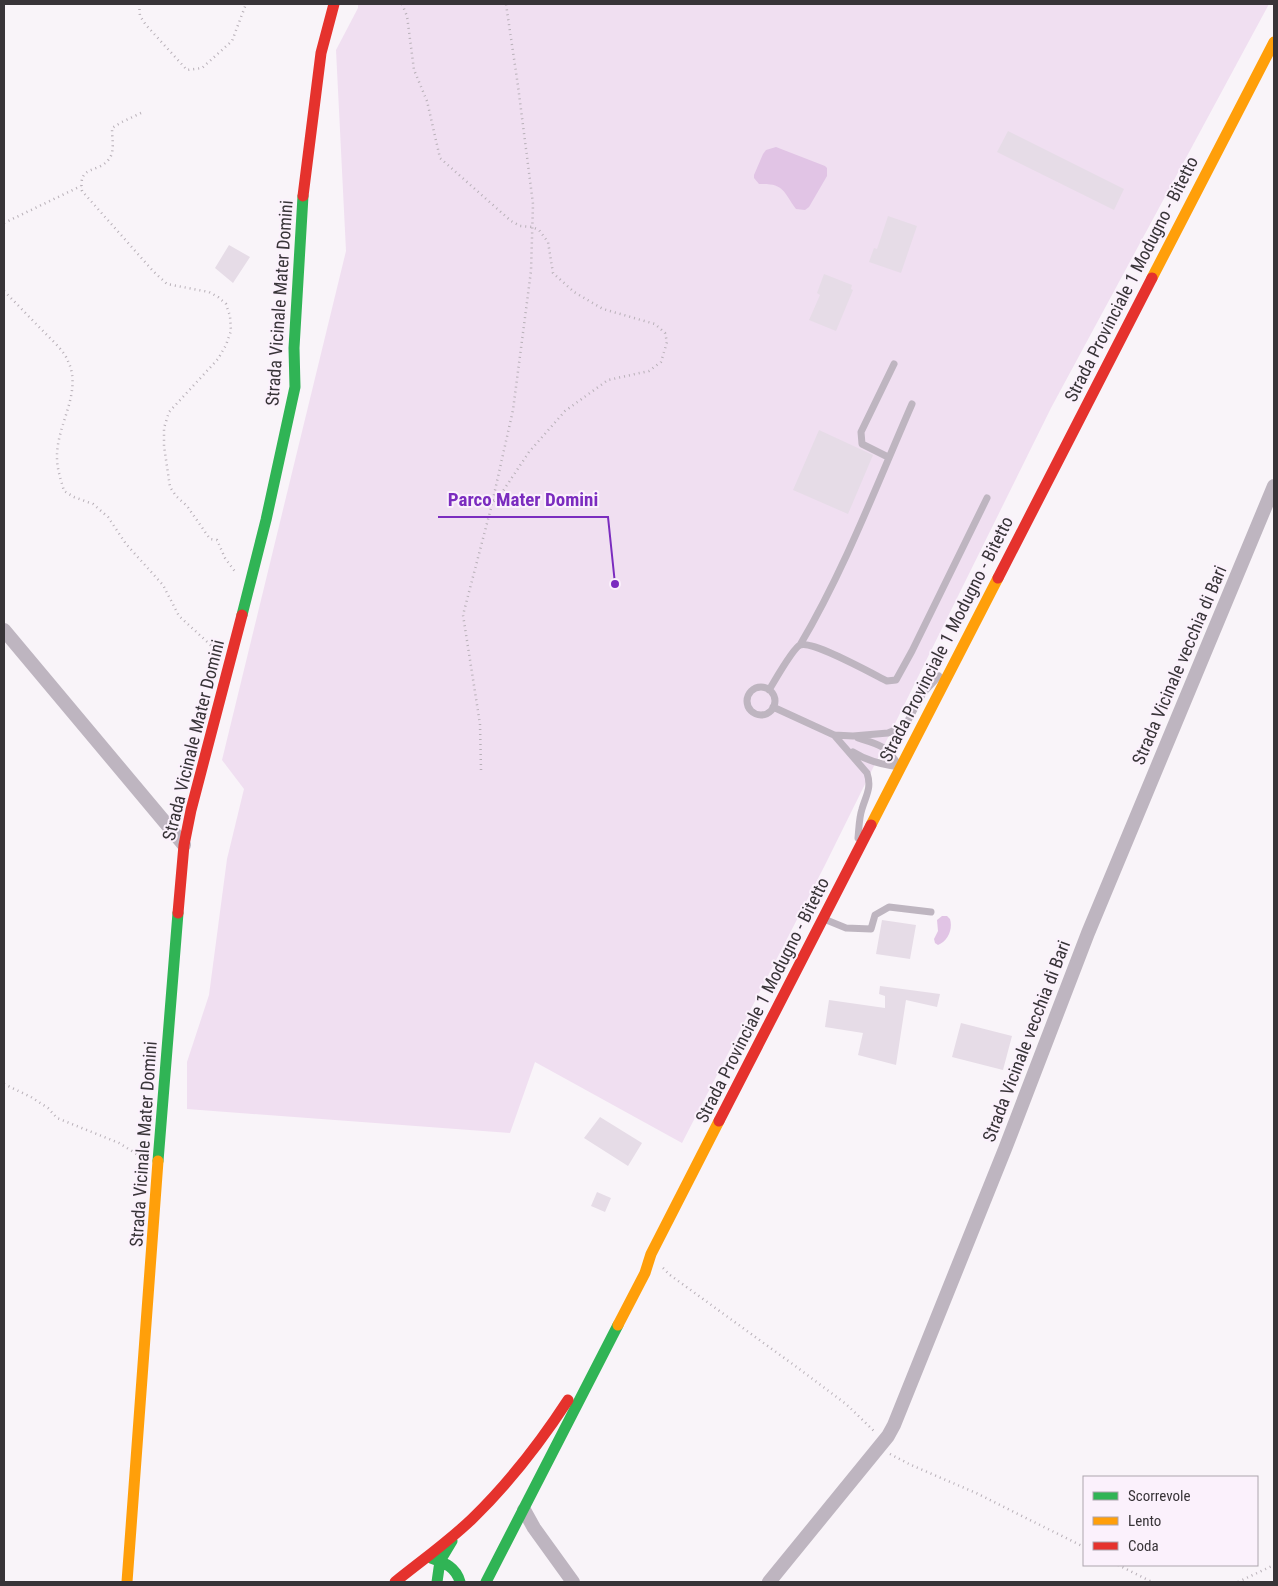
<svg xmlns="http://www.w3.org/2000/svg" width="1278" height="1586" viewBox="0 0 1278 1586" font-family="'Roboto Condensed',sans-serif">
<rect width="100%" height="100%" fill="#f9f4f9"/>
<!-- green -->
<path fill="#f0dff1" d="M358,4H1269L1051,408L825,865L682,1143L535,1062L510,1133L187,1109V1062L209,995L227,859L244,789L222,760L346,251L336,50L358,8Z"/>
<!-- water -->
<path fill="#e1c4e5" d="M776,147L825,166L827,168V176L809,207L805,210L796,209C783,191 784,183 759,184L754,178V175L763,154L766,150Z
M942,916H947L950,919C953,929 948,941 938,945L935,943L934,939L938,931L937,920Z"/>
<!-- building -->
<path fill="#e6dce7" d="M1008,131L1124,189L1114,210L997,152Z
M888,216L917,226L901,273L869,262L874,248L877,249Z
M229,245L250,257L233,283L215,268Z
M824,274L852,285L851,289L853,290L836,331L809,320L820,295L817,293Z
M819,430L873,455L848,514L793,490Z
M882,920L916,925L910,959L876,954Z
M880,986L940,994L937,1007L906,1000L896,1065L858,1055L863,1033L825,1027L829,1000L885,1008V996L879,994Z
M961,1023L1012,1036L1003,1070L952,1057Z
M600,1117L642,1143L628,1166L584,1138Z
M597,1192L611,1198L605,1212L591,1206Z"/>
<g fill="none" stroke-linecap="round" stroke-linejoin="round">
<!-- path -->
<path stroke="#b8b0b8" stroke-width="2.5" stroke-dasharray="1 4" stroke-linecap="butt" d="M139,4L140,16L146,25L187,70L202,68L232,41L246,4
M402,4L407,16L414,70L427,101L440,158L511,221L520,226L532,227L539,230L548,242L553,273L574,292L603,309L655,324L665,333L667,342L661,362L649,371L608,380L565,411L529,452L501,494L492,503
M141,113L122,122L112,128C112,138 115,152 109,159C98,174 78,164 82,191L153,271L167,284L209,292L218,297L226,304L230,316L231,331L226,345L218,359L169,412L164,428V446L170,487L176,496L187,506L210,539L217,540L225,558L236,573
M4,223L81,186
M4,291C18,305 32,320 46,334C54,342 64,351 68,361C83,393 56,425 57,458C57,469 61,480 64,491L74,497L93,504L108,517L126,544L163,585L179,616L216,650
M481,770L480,724L463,615L491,508L513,410L531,271L533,204L518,86L506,4
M4,1084L31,1097L48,1108L57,1118L119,1143L143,1158
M663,1268L670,1275L798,1368L846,1404L874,1431
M890,1454L911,1465L976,1493L1084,1547
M1118,1565L1152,1582
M1238,1582L1274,1565"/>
<!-- lane -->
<path stroke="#beb5c0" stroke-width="7" d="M888,457L862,444L861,432L894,364
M800,645C845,569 877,484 912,404
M747 701a14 14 0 1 1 28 0a14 14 0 1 1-28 0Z
M769,690C774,682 793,648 800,645C812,640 873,674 887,681L896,680L912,651L987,498
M773,707L834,735L853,736L888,733L905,726L923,693L939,676
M834,735L867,773C872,788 866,795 862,809C859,818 859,828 858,838
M858,738C881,745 884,745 899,765
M853,752C867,761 883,765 900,767
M824,919L846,928L871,929L875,915L889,907L931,912"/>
<!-- street -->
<path stroke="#beb5c0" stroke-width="14" d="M4,630L184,845
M524,1510L534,1528L573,1582
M769,1582L888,1436L894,1425L1005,1149L1088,933L1274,486"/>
<!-- fast -->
<path stroke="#30b455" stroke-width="11" d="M242,615L266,520L295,387L294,348L303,196
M158,1161L178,913
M431,1558C445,1563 456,1567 460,1582
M437,1582L440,1561L452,1541
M486,1582L618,1325"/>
<!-- slow -->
<path stroke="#ff9f0a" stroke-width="11" d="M1152,278L1274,42
M871,825L998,578
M618,1325L645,1273L651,1254L719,1121
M127,1582L158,1161"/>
<!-- jam -->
<path stroke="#e5322d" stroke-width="11" d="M303,196L321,53L334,4
M998,578L1152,278
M178,913L184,845L191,810L242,615
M719,1121L871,825
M395,1582C421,1561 448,1542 472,1519C509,1483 540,1443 568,1400"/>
</g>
<g text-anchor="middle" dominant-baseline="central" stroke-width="4" stroke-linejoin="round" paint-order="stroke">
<!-- street labels -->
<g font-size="18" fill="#383438" stroke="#fbf1fc">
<text transform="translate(1131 279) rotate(-63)">Strada Provinciale 1 Modugno - Bitetto</text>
<text transform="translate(279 303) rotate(-86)">Strada Vicinale Mater Domini</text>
<text transform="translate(946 639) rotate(-63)">Strada Provinciale 1 Modugno - Bitetto</text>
<text transform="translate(1179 665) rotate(-67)">Strada Vicinale vecchia di Bari</text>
<text transform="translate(193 740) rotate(-76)">Strada Vicinale Mater Domini</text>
<text transform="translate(762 1000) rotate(-63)">Strada Provinciale 1 Modugno - Bitetto</text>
<text transform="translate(1026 1041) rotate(-69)">Strada Vicinale vecchia di Bari</text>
<text transform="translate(143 1144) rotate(-86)">Strada Vicinale Mater Domini</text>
</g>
</g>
<!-- callouts -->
<path fill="none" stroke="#7b2cbf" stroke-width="2" d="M615 584L608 517H438"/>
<circle fill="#7b2cbf" stroke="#fbf1fc" stroke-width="2" cx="615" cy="584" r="5"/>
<g font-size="19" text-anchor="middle" font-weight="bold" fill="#7b2cbf" stroke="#fbf1fc" stroke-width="4" stroke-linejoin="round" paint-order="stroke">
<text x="523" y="506">Parco Mater Domini</text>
</g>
<!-- border -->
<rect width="1278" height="1586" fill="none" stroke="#383438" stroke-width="10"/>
<!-- legend -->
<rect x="1083" y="1476" width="175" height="90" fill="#fbf1fc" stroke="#ada5ae"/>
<rect x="1093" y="1492" width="25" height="8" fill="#30b455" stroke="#ada5ae"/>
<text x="1128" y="1501" font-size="15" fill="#383438">Scorrevole</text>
<rect x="1093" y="1517" width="25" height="8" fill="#ff9f0a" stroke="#ada5ae"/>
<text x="1128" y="1526" font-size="15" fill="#383438">Lento</text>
<rect x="1093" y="1542" width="25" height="8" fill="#e5322d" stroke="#ada5ae"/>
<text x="1128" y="1551" font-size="15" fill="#383438">Coda</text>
</svg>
